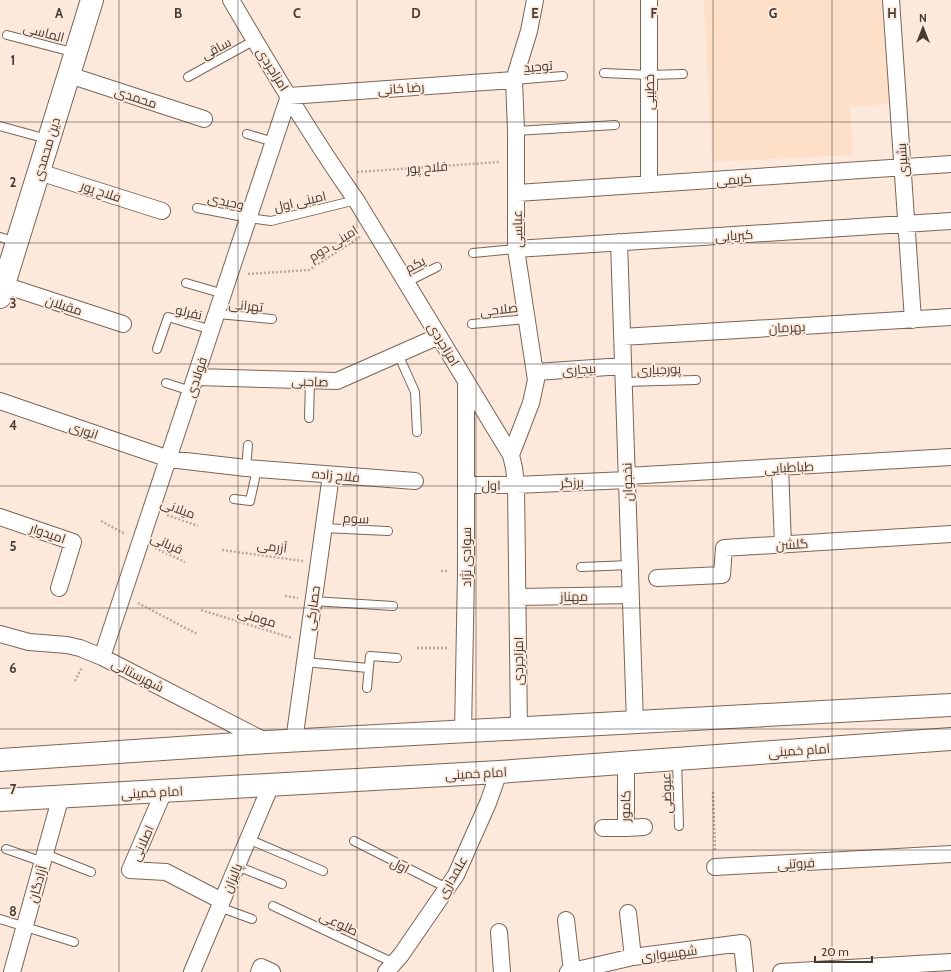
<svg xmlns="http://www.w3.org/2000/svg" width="951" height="972" viewBox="0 0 951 972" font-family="Cabin,Cairo,sans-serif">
<rect width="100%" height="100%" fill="#fde9db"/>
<!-- built -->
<path fill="#fedfc8" d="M704,0H887L891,104L850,107L853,155L712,162Z"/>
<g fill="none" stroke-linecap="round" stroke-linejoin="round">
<!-- lane casing -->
<g stroke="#7a6556" stroke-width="10">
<path id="lane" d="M7,35L76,53
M604,73L649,75L683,74
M188,77L255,40
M514,80L563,76
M0,126L47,139
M516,131L615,125
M247,134L274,142
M197,208L249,218L271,221L356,200
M0,237L16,242
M473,253L516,249
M186,283L224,294
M405,283L437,267
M217,314L272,319
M472,324L527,319
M157,349L168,317L212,330
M398,354L415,392L417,432
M624,382L696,380
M166,383L191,391
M309,418L310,381
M246,468L248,445
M234,499L250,501L257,469
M323,528L388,531
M581,567L630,565
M313,601L393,606
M305,662L368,668
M367,688L370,656L397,658
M677,760L679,826
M248,839L323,871
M354,841L447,888
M6,849L43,862
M45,854L91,872
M237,866L282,884
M273,906L394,963
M219,907L252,919
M0,919L74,942"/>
</g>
<!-- street casing -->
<g stroke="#7a6556" stroke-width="18">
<path id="street" d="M231,0C271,68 311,136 356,200L511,455L514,468L516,485L519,729
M649,0V184
M891,0L913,320
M69,75L204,119
M39,172L162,211
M517,193L951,164
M619,242L635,722
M516,249L951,221
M4,285L123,324
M622,337L951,317
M536,372L623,366
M196,377L337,381L439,336
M0,401L169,459L246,468L415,481
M511,455L531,403L536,380L516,249V131L514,80L529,31L535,0
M780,467L783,545
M627,476L951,457
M466,485H516L627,480
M0,517L73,542L59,588
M657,578L722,575L724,548L951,534
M518,597L631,595
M0,634L29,642L67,645L80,648L102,657L267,742
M102,657L289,96L514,80
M463,732L466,571V382
M294,741L331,475
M164,791L130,870L166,872L222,901
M603,828H626V763
M626,828L644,827
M715,867L951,854
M628,913L633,957
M566,920L572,971
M499,932L502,972
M12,972L61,796
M192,972L271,785
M259,972L261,967L272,972
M386,972L401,955L456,875L488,803L499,772
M568,972L633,957L742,943L745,972
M781,972L951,962"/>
</g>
<!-- secondary casing -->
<g stroke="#7a6556" stroke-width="24">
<path id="secondary" d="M0,297L92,0"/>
</g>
<!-- primary casing -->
<g stroke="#7a6556" stroke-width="24">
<path id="primary" d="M0,760L267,742L951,705
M0,800L499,772L951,739"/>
</g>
<!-- path -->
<path stroke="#b9a99e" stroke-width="2.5" stroke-dasharray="2 2" stroke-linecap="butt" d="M357,172L500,162
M248,274L309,270L360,237
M167,515L198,526
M101,521L125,534
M155,548L185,562
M222,550L303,561
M441,571H449
M285,596L298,598
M138,603L197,634
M201,610L292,638
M417,648H448
M75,681L82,667
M713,792L715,850"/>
<!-- lane -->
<use href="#lane" stroke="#fff" stroke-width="8"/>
<!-- street -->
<use href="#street" stroke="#fff" stroke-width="16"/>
<!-- secondary -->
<use href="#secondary" stroke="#fff" stroke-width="22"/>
<!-- primary -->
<use href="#primary" stroke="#fff" stroke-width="22"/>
</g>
<!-- grid -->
<path fill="none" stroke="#443b34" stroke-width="1" stroke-opacity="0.55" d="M119,0V972M238,0V972M357,0V972M476,0V972M594,0V972M713,0V972M832,0V972M0,122H951M0,243H951M0,364H951M0,486H951M0,608H951M0,729H951M0,850H951"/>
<g text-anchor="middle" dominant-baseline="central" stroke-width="3.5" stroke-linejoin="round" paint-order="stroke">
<!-- street labels -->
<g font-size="13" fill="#443b34" stroke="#fde9db">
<text transform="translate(44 32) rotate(15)">الماسی</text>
<text transform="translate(216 48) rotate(-28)">ساقی</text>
<text transform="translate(538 66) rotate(-5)">توحید</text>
<text transform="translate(273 69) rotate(58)">امزاجردی</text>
<text transform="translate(401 88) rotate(-4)">رضا خانی</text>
<text transform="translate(649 92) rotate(-90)">خطیبی</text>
<text transform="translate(136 97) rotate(18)">محمدی</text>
<text transform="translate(46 149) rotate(-73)">دین محمدی</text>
<text transform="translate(902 160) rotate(-94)">بشیری</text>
<text transform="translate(427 167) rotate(-4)">فلاح پور</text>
<text transform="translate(734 179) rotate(-4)">کریمی</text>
<text transform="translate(101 191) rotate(18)">فلاح پور</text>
<text transform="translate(226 201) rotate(12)">وحیدی</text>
<text transform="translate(300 201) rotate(-13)">امینی اول</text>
<text transform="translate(517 229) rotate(-91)">عباسی</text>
<text transform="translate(734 235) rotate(-4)">کبریایی</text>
<text transform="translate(333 243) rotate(-32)">امینی دوم</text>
<text transform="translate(415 264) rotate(-27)">یکم</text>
<text transform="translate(64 305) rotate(18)">مقبلان</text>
<text transform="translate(246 305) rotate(6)">تهرانی</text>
<text transform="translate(499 309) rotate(-6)">صلاحی</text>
<text transform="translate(189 312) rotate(13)">نفرلو</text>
<text transform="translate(787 327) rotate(-3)">بهرمان</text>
<text transform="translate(444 344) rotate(59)">امزاجردی</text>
<text transform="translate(579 369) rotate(-4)">بیجاری</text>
<text transform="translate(659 369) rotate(-2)">پورجباری</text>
<text transform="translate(196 377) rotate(-72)">فولادی</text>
<text transform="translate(310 381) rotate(2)">صاحبی</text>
<text transform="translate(84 430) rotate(19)">انوری</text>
<text transform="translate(789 467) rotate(-3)">طباطبایی</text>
<text transform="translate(336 475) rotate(5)">فلاح زاده</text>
<text transform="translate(572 482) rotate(-2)">برزگر</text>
<text transform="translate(627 482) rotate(-92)">نخجوان</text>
<text transform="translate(491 485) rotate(-1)">اول</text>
<text transform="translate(178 508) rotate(20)">میلانی</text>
<text transform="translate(356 518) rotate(3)">سوم</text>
<text transform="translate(48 533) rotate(19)">امیدوار</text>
<text transform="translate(167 543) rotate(24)">قربانی</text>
<text transform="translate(792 544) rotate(-3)">گلشن</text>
<text transform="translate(272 546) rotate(7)">آزرمی</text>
<text transform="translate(466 557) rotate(-90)">سوادی نژاد</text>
<text transform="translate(574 596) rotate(-1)">مهناز</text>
<text transform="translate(312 608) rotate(-82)">حصارکی</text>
<text transform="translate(257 617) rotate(17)">مومنی</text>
<text transform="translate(518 661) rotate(-90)">امزاجردی</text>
<text transform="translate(138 675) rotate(27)">شهرستانی</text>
<text transform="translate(799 750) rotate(-4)">امام خمینی</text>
<text transform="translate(476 773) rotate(-3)">امام خمینی</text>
<text transform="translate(152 792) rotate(-3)">امام خمینی</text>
<text transform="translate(666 793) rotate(-92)">عیوضی</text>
<text transform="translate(625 806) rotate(-89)">کامور</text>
<text transform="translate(142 843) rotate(-66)">اصلانی</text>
<text transform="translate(796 863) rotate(-3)">فروتنی</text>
<text transform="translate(400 865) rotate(27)">اول</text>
<text transform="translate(452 877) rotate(-60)">علمداری</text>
<text transform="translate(232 878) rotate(-67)">پالیزان</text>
<text transform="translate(37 884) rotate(-74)">آزادگان</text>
<text transform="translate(339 923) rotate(25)">طلوعی</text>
<text transform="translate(669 953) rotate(-7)">شهسواری</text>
</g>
</g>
<g font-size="13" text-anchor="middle" font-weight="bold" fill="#443b34" stroke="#fde9db" stroke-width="3.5" stroke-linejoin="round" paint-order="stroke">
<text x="59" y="18">A</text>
<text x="178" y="18">B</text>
<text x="297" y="18">C</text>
<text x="416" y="18">D</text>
<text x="535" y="18">E</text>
<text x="654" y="18">F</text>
<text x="773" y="18">G</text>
<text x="892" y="18">H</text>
<text x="13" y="65">1</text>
<text x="13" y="187">2</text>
<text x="13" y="308">3</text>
<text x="13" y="430">4</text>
<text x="13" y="551">5</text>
<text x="13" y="673">6</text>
<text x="13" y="794">7</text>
<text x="13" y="916">8</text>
</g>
<!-- north arrow -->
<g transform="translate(923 28)" stroke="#fde9db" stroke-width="3" paint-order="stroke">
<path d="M0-3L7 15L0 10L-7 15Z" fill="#443b34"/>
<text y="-6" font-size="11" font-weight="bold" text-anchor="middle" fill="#443b34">N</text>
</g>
<!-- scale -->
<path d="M815 956v6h57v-6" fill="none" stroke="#443b34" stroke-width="2"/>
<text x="821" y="956" font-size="12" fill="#443b34" stroke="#fde9db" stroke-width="3" paint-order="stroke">20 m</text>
</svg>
